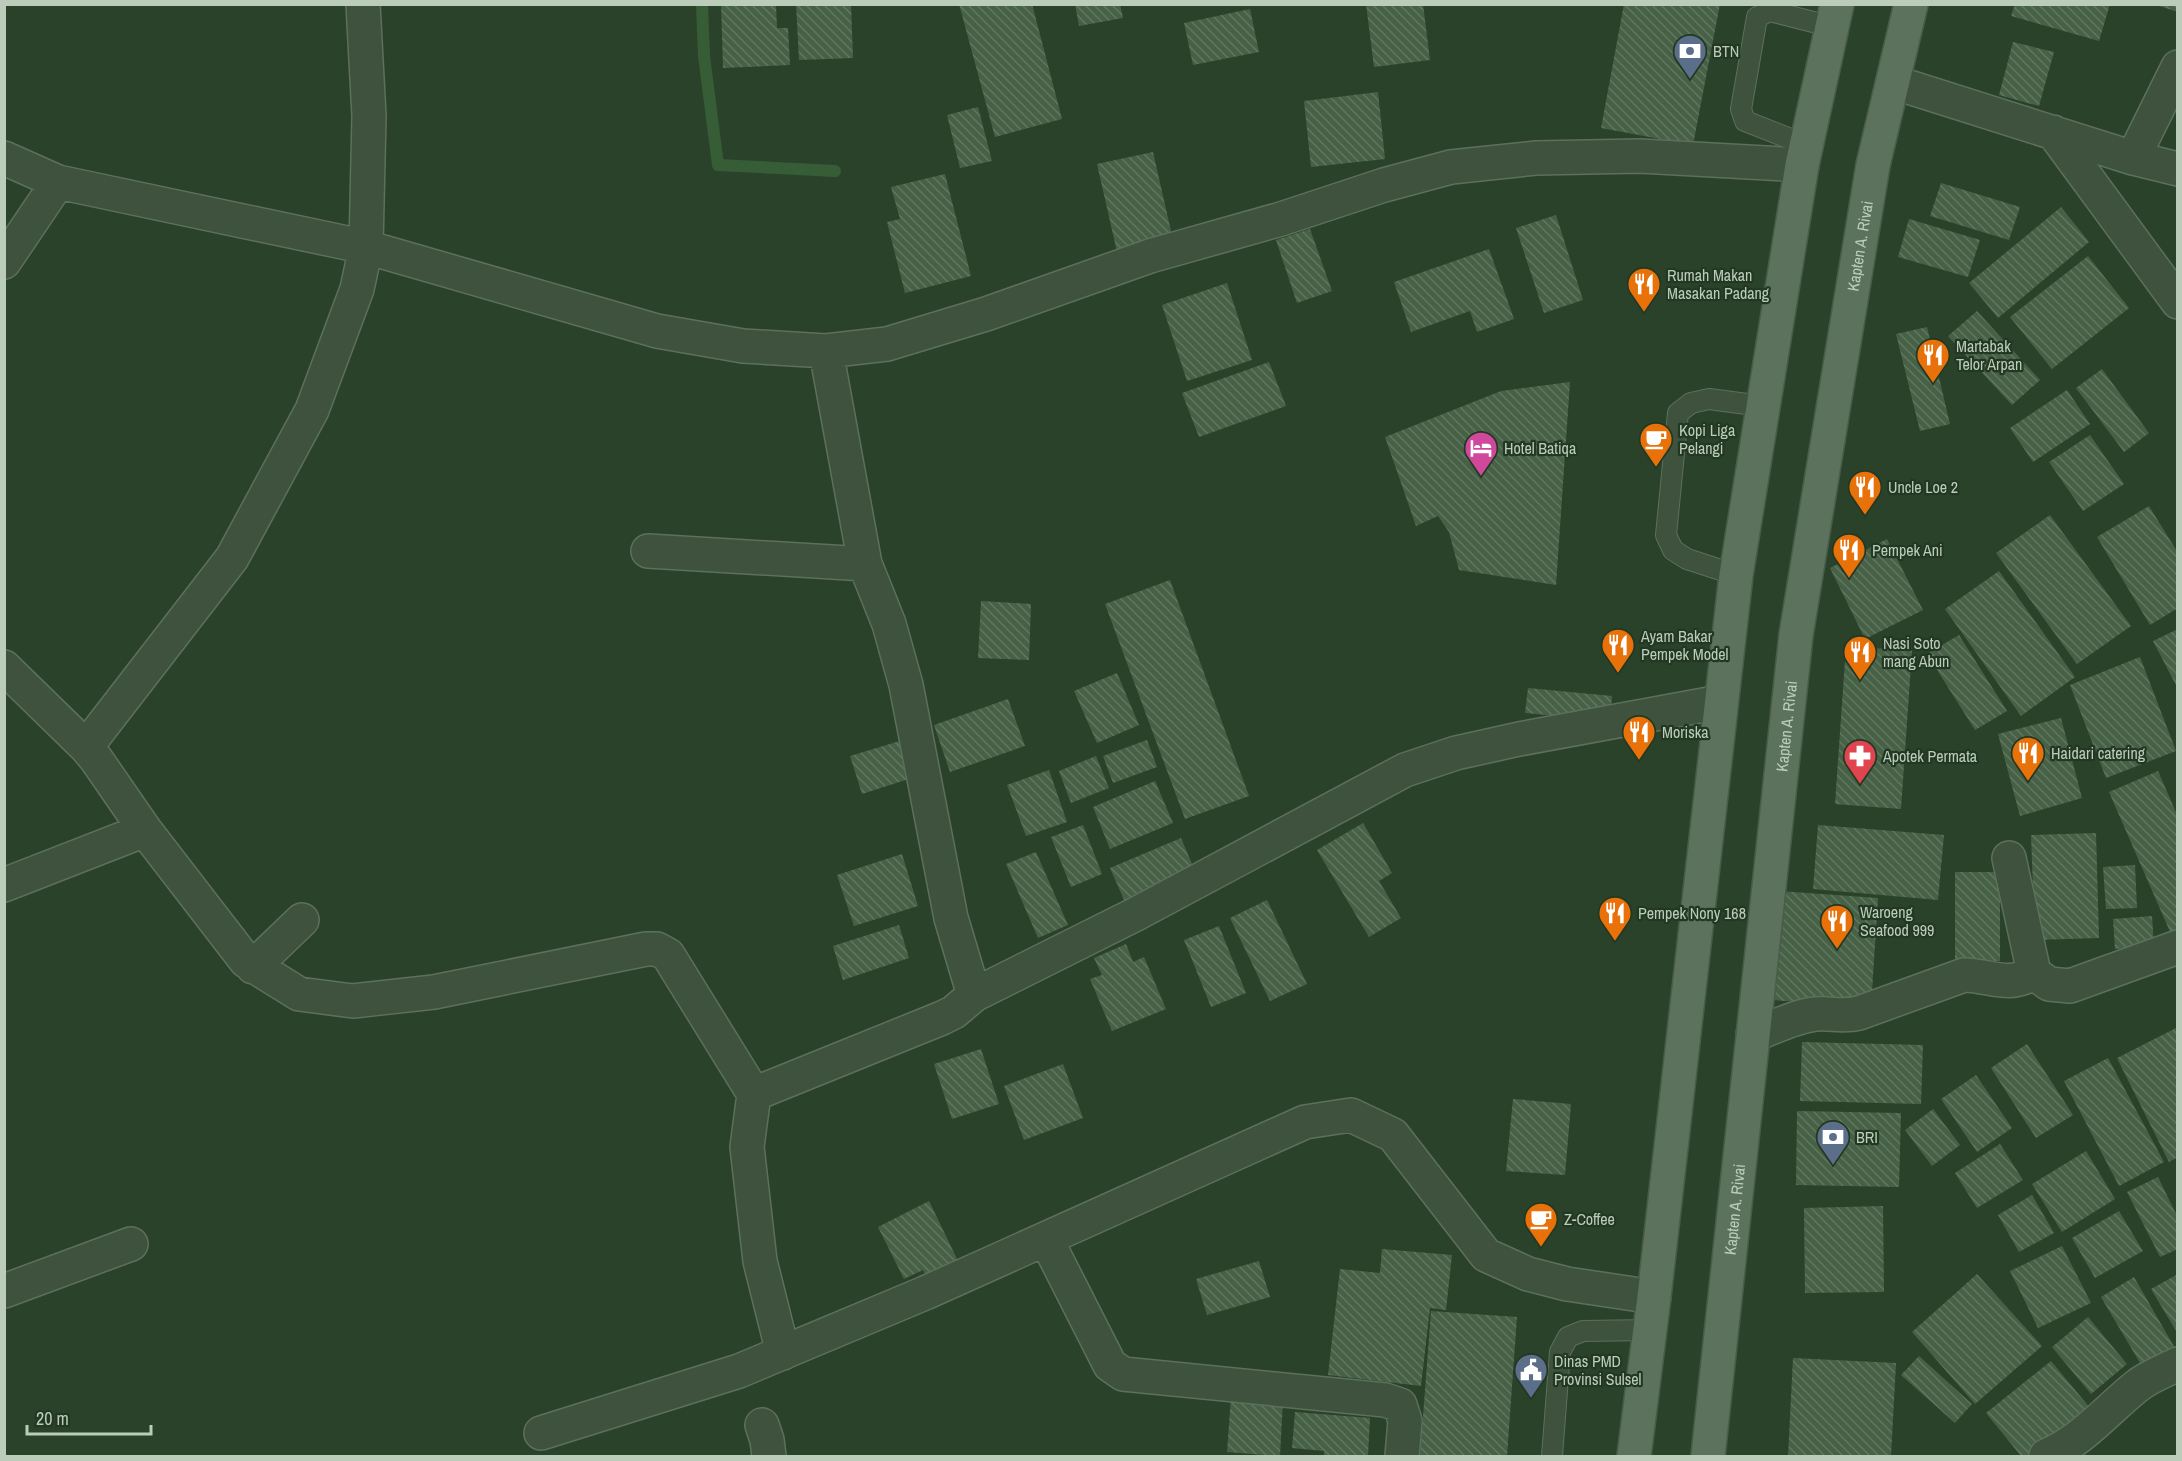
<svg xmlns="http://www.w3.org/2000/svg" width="2182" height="1461" viewBox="0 0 2182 1461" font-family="'Archivo Narrow',sans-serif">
<defs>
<pattern id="building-back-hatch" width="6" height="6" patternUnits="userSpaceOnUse" patternTransform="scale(1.5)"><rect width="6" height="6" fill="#476146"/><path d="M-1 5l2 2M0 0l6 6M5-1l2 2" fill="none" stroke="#60765f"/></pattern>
</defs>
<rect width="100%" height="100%" fill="#2b422a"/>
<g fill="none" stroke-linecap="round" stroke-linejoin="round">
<!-- stream -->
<path stroke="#375d36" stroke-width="12" d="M702,4L704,56L718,165L835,171"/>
</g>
<!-- building -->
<path fill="url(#building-back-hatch)" d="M721,4H776L777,28H788L790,65L723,68Z
M796,4H851L853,58L799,60Z
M959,4H1032L1062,119L995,137Z
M1075,4H1120L1123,18L1079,26Z
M1366,4H1423L1430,60L1374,67Z
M1624,4H1720L1693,145L1601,128Z
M2015,4H2110L2099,41L2011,16Z
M2156,4H2178V12L2156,5Z
M1250,9L1259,52L1193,65L1184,23Z
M2013,42L2054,52L2039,106L1999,95Z
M1378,92L1385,159L1311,167L1304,101Z
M978,107L992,161L960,168L947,115Z
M1153,152L1173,240L1117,252L1097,164Z
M945,174L971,276L905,293L887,222L900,219L891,187Z
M1941,183L2020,207L2009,240L1930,216Z
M2061,207L2089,242L1998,318L1969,283Z
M1556,215L1583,300L1544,313L1516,228Z
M1909,219L1980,240L1968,277L1898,257Z
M1310,229L1332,291L1297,303L1276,240Z
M1489,249L1514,319L1477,332L1470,311L1411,332L1394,282Z
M2088,256L2129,308L2052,369L2010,317Z
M1227,283L1252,360L1187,381L1162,305Z
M1977,311L2040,380L2012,405L1948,336Z
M1927,327L1950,424L1920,431L1896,334Z
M1269,362L1286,406L1199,437L1182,393Z
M2102,369L2149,433L2124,452L2076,388Z
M1570,382L1556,585L1459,570L1449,532L1438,516L1416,526L1385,437L1501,391Z
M2067,390L2090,424L2033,462L2010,428Z
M2090,435L2124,484L2083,511L2049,462Z
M2149,506L2178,553V608L2150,625L2097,537Z
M2050,515L2131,626L2077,664L1996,553Z
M1887,539L1923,610L1865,639L1830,568Z
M1999,571L2075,677L2021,716L1945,609Z
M1170,580L1249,796L1185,819L1105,604Z
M981,601L1031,604L1029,660L978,658Z
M2178,629V689L2153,641Z
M1959,635L2007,711L1975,730L1927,654Z
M1846,646L1912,651L1901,809L1835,804Z
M2140,657L2176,751L2106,778L2070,685Z
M1117,673L1139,725L1097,743L1074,691Z
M1528,688L1612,696L1610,721L1525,713Z
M1008,699L1025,746L950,772L934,725Z
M2061,718L2082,798L2020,816L1998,734Z
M903,740L915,777L862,794L850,756Z
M1147,740L1157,767L1113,783L1103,756Z
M1096,756L1109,788L1071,803L1059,771Z
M1049,770L1067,822L1026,836L1007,785Z
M2158,771L2178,817V932L2171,934L2109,792Z
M1155,781L1173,823L1110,849L1093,807Z
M1363,823L1392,873L1379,881L1401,918L1369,937L1317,850Z
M1083,825L1102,874L1071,887L1051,837Z
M1818,825L1944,835L1938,900L1813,889Z
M2096,833L2099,938L2035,940L2031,835Z
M1181,838L1195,871L1125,902L1110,868Z
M1036,852L1068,925L1038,938L1006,864Z
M902,854L918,906L854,926L837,875Z
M2135,865L2137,908L2106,909L2103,867Z
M1955,872H2000V961H1955Z
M1779,891L1878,898L1871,1007L1772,1000Z
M1267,900L1307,984L1270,1001L1230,918Z
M2152,916L2154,946L2115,949L2113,919Z
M899,925L909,958L843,980L833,946Z
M1219,926L1246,993L1211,1007L1184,940Z
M1126,944L1133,962L1144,957L1166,1009L1112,1031L1090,979L1102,975L1094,958Z
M2178,1027V1157L2169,1162L2117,1058Z
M1802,1042L1923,1045L1921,1104L1800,1101Z
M2027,1044L2073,1115L2036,1138L1991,1068Z
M981,1049L999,1104L952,1119L934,1064Z
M2108,1058L2164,1162L2119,1186L2064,1081Z
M1063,1064L1083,1118L1024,1140L1004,1086Z
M1976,1075L2012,1128L1977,1152L1941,1099Z
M1513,1099L1571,1104L1565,1175L1506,1171Z
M1933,1109L1960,1145L1932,1166L1905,1130Z
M1797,1111L1901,1113L1899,1187L1796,1185Z
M2000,1144L2023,1180L1977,1208L1955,1173Z
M2086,1151L2115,1199L2062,1232L2032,1184Z
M2158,1177L2178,1218V1249L2160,1257L2127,1192Z
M2032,1195L2054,1233L2019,1252L1998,1215Z
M929,1201L961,1267L929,1283L923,1270L904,1279L878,1227Z
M1883,1206L1884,1292L1805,1293L1804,1208Z
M2119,1211L2143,1251L2095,1278L2072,1238Z
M2062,1246L2091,1303L2038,1328L2010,1271Z
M1382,1249L1452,1255L1446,1310L1430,1308L1421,1386L1328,1375L1340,1269L1380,1273Z
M1259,1261L1270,1297L1207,1315L1196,1279Z
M1977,1274L2042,1346L1975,1404L1912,1332Z
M2178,1274V1334L2151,1289Z
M2134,1277L2176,1350L2143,1368L2101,1297Z
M1431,1311L1517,1317L1507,1456H1420Z
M2088,1317L2127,1364L2091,1394L2052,1347Z
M1919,1356L1972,1404L1955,1423L1901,1375Z
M1793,1358L1896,1363L1891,1456H1788Z
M2051,1361L2090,1408L2030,1456H2021L1986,1413Z
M1231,1396L1283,1400L1280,1456L1227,1452Z
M1295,1412L1370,1418L1368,1456H1324V1451L1292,1448Z"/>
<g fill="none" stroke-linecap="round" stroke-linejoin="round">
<!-- service casing -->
<g stroke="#5c705c" stroke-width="22">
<path id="service" d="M1806,145L1745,121L1741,109L1757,17L1770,11L1833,27
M1736,575L1687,559L1673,550L1666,535L1678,413L1691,403L1709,399L1762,406
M1552,1456L1560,1352L1568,1337L1583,1331L1650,1330"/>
</g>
<!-- minor casing -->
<g stroke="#5c705c" stroke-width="36">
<path id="minor" d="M363,4L369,116L366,247L357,289L312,410L232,558L86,747L96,759L145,830L246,961L299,994L353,1001L434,992L646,949H657L668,955L754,1094L747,1147L760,1261L783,1353
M1893,82L2133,158L2178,67
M2053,132L2178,302
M4,158L58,182L366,247L657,331L743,346L826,351L887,344L986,314L1150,256L1281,219L1384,185L1451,167L1536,158L1640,156L1802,165
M2133,158L2178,169
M4,262L58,182
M826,351L865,564L889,624L906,685L951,918L974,995
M648,551L865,564
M4,667L86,747
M2009,858L2034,973L2049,984L2070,986L2178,947
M4,885L145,830
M253,967L302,920
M1753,1035C1773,1028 1795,1016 1816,1014C1832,1013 1843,1017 1859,1013L1964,975C1993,976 2007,988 2034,973
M754,1094L942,1018L954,1012L974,995L1136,914L1405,770L1456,753L1519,739L1720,702
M1046,1239L1110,1365L1123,1374L1385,1400L1400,1405L1405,1421L1402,1456
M4,1291L131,1244
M762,1425L767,1440L769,1456
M541,1433L739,1371L925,1293L1305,1122L1351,1115L1393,1135L1486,1255L1528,1274L1567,1284L1654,1297
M2046,1456C2082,1441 2107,1410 2137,1386C2148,1377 2164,1371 2178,1364"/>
</g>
<!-- primary casing -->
<g stroke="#485c48" stroke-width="36">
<g id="primary">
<path d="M1634,1456L1654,1297L1736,575L1802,165L1837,4"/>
<path id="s1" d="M1708,1456L1796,635L1873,165L1911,4"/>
</g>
</g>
<!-- service -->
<use href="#service" stroke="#3e523e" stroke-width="20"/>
<!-- minor -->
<use href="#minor" stroke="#3e523e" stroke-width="33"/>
<!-- primary -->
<use href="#primary" stroke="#5d725c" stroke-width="33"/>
</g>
<!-- icons -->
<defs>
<g id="bank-pin" transform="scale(1.725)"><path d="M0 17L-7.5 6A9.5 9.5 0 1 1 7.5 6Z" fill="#5c6f8a" stroke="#233822"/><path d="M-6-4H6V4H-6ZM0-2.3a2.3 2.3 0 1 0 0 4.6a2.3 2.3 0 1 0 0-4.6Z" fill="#fff"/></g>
<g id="restaurant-pin" transform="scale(1.725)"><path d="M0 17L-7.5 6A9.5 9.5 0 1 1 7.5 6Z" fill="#e8710a" stroke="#233822"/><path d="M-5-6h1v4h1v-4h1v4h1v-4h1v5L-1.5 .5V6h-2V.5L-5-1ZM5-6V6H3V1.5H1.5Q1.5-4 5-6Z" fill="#fff"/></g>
<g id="cafe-pin" transform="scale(1.725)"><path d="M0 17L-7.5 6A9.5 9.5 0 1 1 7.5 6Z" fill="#e8710a" stroke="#233822"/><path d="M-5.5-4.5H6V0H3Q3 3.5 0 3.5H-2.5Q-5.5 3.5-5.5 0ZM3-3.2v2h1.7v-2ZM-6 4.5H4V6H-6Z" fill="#fff"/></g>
<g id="hotel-pin" transform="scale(1.725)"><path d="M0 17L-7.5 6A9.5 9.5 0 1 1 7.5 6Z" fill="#d1479c" stroke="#233822"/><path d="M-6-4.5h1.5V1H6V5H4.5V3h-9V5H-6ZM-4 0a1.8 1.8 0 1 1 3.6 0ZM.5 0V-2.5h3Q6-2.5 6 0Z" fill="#fff"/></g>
<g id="pharmacy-pin" transform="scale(1.725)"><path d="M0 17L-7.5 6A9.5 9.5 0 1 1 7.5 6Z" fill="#e0444e" stroke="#233822"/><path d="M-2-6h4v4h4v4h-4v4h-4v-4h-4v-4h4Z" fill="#fff"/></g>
<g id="civic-pin" transform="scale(1.725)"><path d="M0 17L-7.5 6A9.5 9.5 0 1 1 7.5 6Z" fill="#5c6f8a" stroke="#233822"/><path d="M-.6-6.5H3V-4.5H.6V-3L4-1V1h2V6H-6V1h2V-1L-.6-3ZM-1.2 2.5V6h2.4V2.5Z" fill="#fff"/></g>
</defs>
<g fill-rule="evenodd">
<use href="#bank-pin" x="1690" y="51"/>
<use href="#restaurant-pin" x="1644" y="284"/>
<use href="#restaurant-pin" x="1933" y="355"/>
<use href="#cafe-pin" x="1656" y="439"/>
<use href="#hotel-pin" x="1481" y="448"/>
<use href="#restaurant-pin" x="1865" y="487"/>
<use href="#restaurant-pin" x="1849" y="550"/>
<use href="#restaurant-pin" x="1618" y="645"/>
<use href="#restaurant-pin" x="1860" y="652"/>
<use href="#restaurant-pin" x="1639" y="732"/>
<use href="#restaurant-pin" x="2028" y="753"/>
<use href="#pharmacy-pin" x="1860" y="756"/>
<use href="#restaurant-pin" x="1615" y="913"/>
<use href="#restaurant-pin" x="1837" y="921"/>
<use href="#bank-pin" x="1833" y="1137"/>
<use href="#cafe-pin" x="1541" y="1219"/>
<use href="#civic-pin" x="1531" y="1370"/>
</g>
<g text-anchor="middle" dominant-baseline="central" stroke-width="4.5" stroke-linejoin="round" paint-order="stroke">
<!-- poi labels -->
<g font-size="16" fill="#bcb" stroke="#233822" text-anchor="start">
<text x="1713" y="51">BTN</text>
<text x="1667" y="275">Rumah Makan<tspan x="1667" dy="18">Masakan Padang</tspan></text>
<text x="1956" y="346">Martabak<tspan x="1956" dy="18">Telor Arpan</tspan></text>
<text x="1679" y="430">Kopi Liga<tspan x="1679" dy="18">Pelangi</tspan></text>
<text x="1504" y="448">Hotel Batiqa</text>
<text x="1888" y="487">Uncle Loe 2</text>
<text x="1872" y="550">Pempek Ani</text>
<text x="1641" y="636">Ayam Bakar<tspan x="1641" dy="18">Pempek Model</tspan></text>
<text x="1883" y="643">Nasi Soto<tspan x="1883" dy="18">mang Abun</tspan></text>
<text x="1662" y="732">Moriska</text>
<text x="2051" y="753">Haidari catering</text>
<text x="1883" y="756">Apotek Permata</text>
<text x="1860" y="912">Waroeng<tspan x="1860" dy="18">Seafood 999</tspan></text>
<text x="1638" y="913">Pempek Nony 168</text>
<text x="1856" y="1137">BRI</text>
<text x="1564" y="1219">Z-Coffee</text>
<text x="1554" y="1361">Dinas PMD<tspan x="1554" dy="18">Provinsi Sulsel</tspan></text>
</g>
<!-- street labels -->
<g font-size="16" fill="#bcb" stroke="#233822">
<text stroke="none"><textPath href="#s1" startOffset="1220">Kapten A. Rivai</textPath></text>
<text stroke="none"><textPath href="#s1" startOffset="734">Kapten A. Rivai</textPath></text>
<text stroke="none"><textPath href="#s1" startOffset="248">Kapten A. Rivai</textPath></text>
</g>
</g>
<!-- border -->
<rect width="2182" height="1461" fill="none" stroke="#bbccbb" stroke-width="12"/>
<!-- scale -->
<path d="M27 1425v9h124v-9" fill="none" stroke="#bbccbb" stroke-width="3"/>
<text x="36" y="1425" font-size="18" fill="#bbccbb" stroke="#233822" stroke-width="4.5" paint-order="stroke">20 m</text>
</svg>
